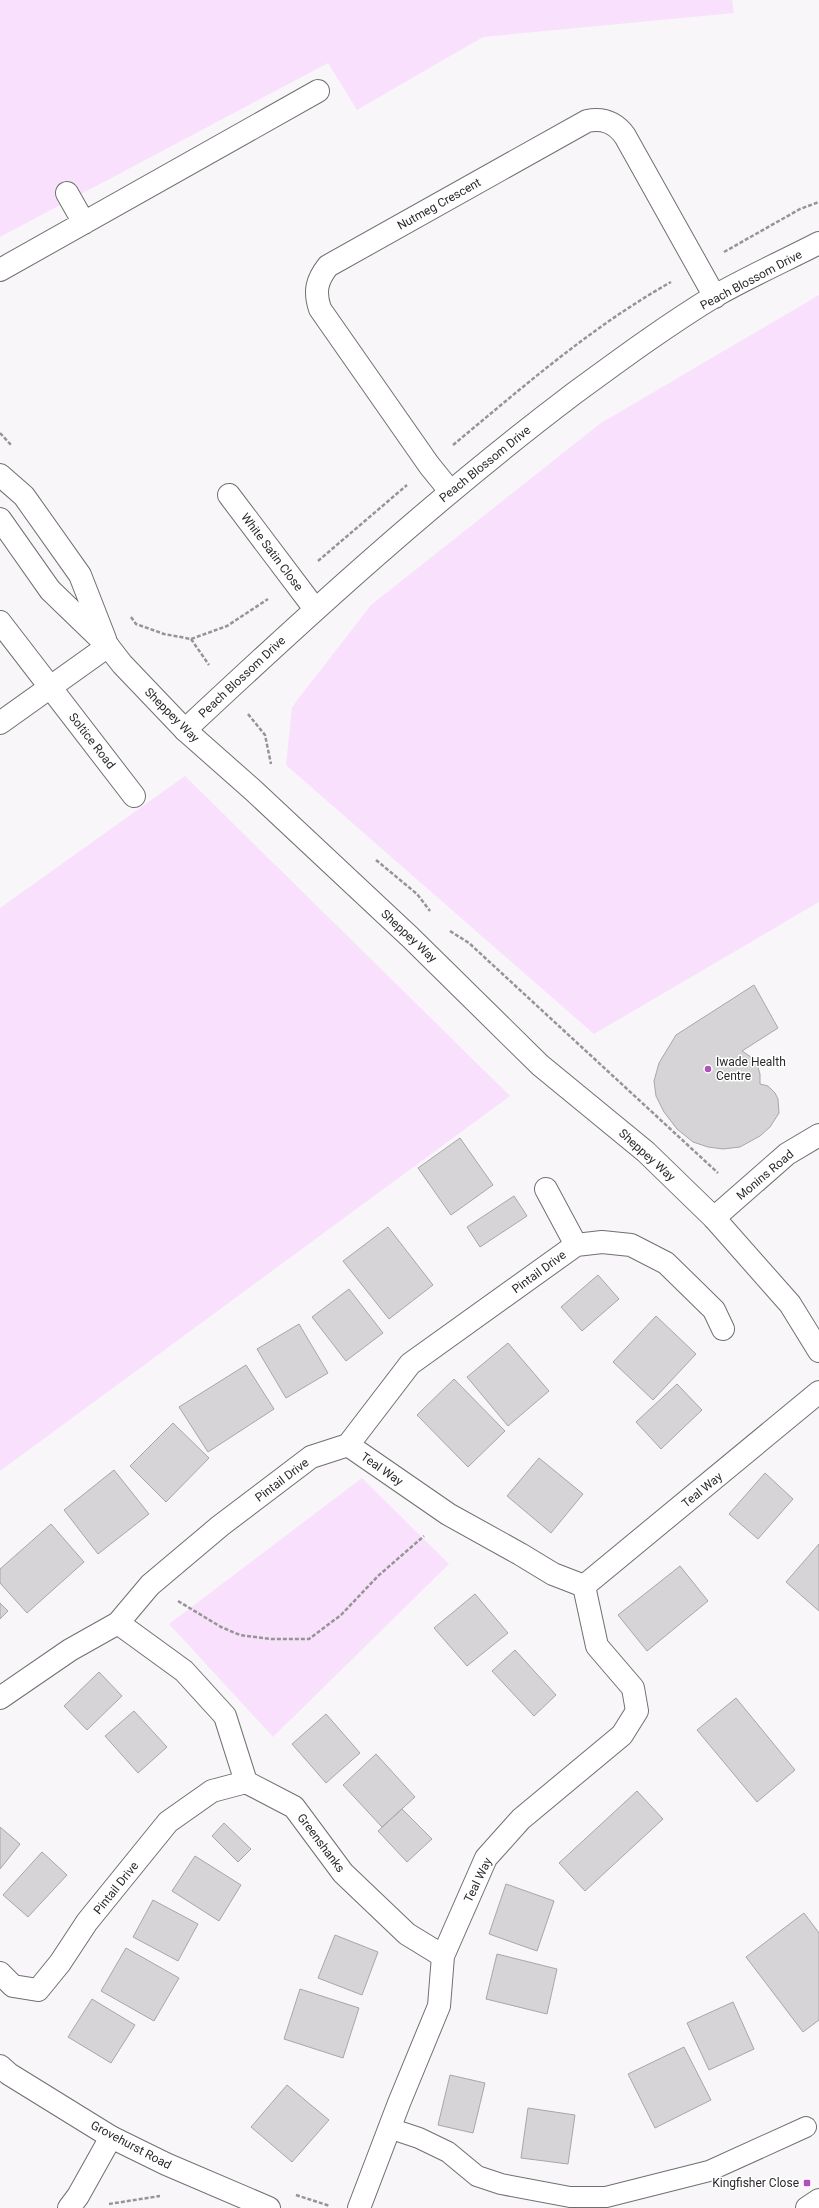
<svg xmlns="http://www.w3.org/2000/svg" width="819" height="2208" viewBox="0 0 819 2208" font-family="Roboto,sans-serif">
<rect width="100%" height="100%" fill="#f8f6f9"/>
<!-- green -->
<path fill="#f9e0fc" d="M0,0H732L734,13L483,37L357,110L328,63L0,237Z
M819,295V902L594,1034L286,765L292,707L371,605L601,423Z
M185,776L510,1096L0,1471V908Z
M362,1478L449,1564L273,1737L169,1624Z"/>
<!-- building -->
<path fill="#d6d4d6" stroke="#a8a6a9" d="M754,985L778,1028L742,1051L751,1057L757,1064L760,1074V1084L768,1086L775,1093L778,1099L779,1113L770,1127L760,1136L740,1147L723,1149L708,1147L693,1142L677,1129L664,1112L656,1096L654,1081L659,1063L676,1035Z
M460,1138L493,1185L451,1215L418,1168Z
M514,1196L527,1216L480,1247L467,1227Z
M388,1227L433,1285L389,1319L343,1261Z
M598,1275L619,1299L582,1331L561,1307Z
M349,1289L383,1333L346,1361L312,1317Z
M656,1316L696,1354L653,1400L613,1362Z
M299,1324L328,1373L286,1398L257,1349Z
M508,1343L549,1391L508,1426L467,1377Z
M246,1365L274,1409L208,1452L179,1407Z
M454,1379L505,1431L468,1467L417,1415Z
M677,1384L702,1410L661,1449L636,1422Z
M173,1423L209,1458L166,1502L130,1466Z
M539,1458L583,1494L551,1533L507,1496Z
M114,1470L149,1514L98,1554L64,1510Z
M765,1473L793,1499L758,1539L729,1514Z
M51,1524L84,1562L27,1613L0,1583V1569Z
M819,1544V1611L786,1582Z
M680,1566L708,1601L647,1651L618,1615Z
M475,1594L508,1633L467,1666L434,1628Z
M0,1603L8,1611L0,1619Z
M515,1650L556,1695L534,1716L492,1671Z
M99,1672L122,1696L87,1730L64,1706Z
M736,1698L795,1770L757,1802L697,1730Z
M134,1711L167,1747L138,1773L105,1736Z
M326,1714L360,1753L326,1783L292,1744Z
M376,1754L415,1797L382,1827L343,1785Z
M637,1791L663,1819L585,1891L559,1863Z
M402,1809L432,1839L407,1862L378,1831Z
M224,1823L251,1849L238,1862L212,1836Z
M0,1827L20,1844L0,1869Z
M42,1852L67,1875L28,1917L3,1895Z
M195,1856L241,1885L219,1921L172,1891Z
M506,1884L554,1901L537,1951L489,1934Z
M153,1900L198,1924L178,1961L133,1937Z
M804,1913L819,1933V2020L803,2032L746,1957Z
M335,1935L378,1952L362,1995L318,1978Z
M126,1948L179,1978L154,2021L101,1991Z
M497,1954L557,1969L547,2014L486,1999Z
M300,1989L359,2008L343,2058L284,2039Z
M92,1999L135,2025L111,2063L68,2037Z
M733,2002L754,2049L709,2070L687,2023Z
M684,2047L711,2100L655,2128L628,2074Z
M450,2075L485,2083L473,2133L438,2125Z
M287,2085L329,2120L292,2162L251,2127Z
M528,2108L575,2115L568,2164L521,2158Z"/>
<g fill="none" stroke-linecap="round" stroke-linejoin="round">
<!-- lane casing -->
<g stroke="#706f71" stroke-width="22">
<path id="lane" d="M389,2128L419,2138L448,2152L477,2176L501,2184L570,2197H606L709,2171L806,2127"/>
</g>
<!-- street casing -->
<g stroke="#706f71" stroke-width="24">
<path id="street" d="M67,193L84,223
M0,270L318,91
M450,491L429,465L320,309C314,291 317,280 328,266L587,121C603,118 615,122 625,136L715,297
M229,495L315,609
M0,622L134,796
M0,723L108,646
M185,730C310,613 436,498 572,395C617,362 667,325 715,296C748,277 784,261 819,243
M546,1189L576,1245L602,1242L631,1245L666,1263L714,1310L723,1329
M714,1218L787,1154L819,1135
M348,1445L448,1514L520,1554L553,1574L584,1586L597,1646L633,1688L637,1711L622,1735L521,1819L486,1858L443,1956L439,2006L399,2103L359,2208
M584,1586L819,1392
M118,1623L184,1671L225,1716L246,1782L294,1807L343,1873L407,1934L443,1956
M0,1698L70,1650L118,1623L150,1585L220,1526L311,1457L348,1445L410,1364L576,1245
M0,1973L13,1986L38,1990L60,1963L87,1922L168,1822L212,1791L246,1782
M69,2208L78,2196L111,2137"/>
</g>
<!-- secondary casing -->
<g stroke="#706f71" stroke-width="24">
<path id="secondary" d="M0,475L24,496L80,575L105,639
M0,519L50,590L108,646L122,664L185,730L254,791L410,937L540,1065L646,1152L714,1218L790,1304L819,1351
M0,2066L9,2074L111,2137L166,2164L269,2208
M807,2208L819,2200"/>
</g>
<!-- path -->
<path stroke="#969496" stroke-width="2.5" stroke-dasharray="4 2" stroke-linecap="butt" d="M724,252L800,209L819,202
M0,433L12,446
M453,445C523,387 591,327 671,282
M318,561L407,485
M131,617L136,624L164,634L191,639L227,626L268,599
M191,639L209,665
M248,714L265,735L271,764
M376,860L417,894L430,911
M450,931L469,943L718,1173
M178,1601L221,1627L240,1635L271,1639H309L341,1615L378,1576L424,1536
M296,2195L330,2206
M109,2204L160,2196"/>
<!-- lane -->
<use href="#lane" stroke="#fff" stroke-width="20"/>
<!-- street -->
<use href="#street" stroke="#fff" stroke-width="22"/>
<!-- secondary -->
<use href="#secondary" stroke="#fff" stroke-width="22"/>
</g>
<!-- markers -->
<g fill="#b052bc" stroke="#fff" stroke-width="1.5">
<circle cx="708" cy="1069" r="4"/>
<rect x="803" y="2179" width="8" height="8" rx="2"/>
</g>
<g text-anchor="middle" dominant-baseline="central" stroke-width="3" stroke-linejoin="round" paint-order="stroke">
<!-- street labels -->
<g font-size="12" fill="#2b2a2b" stroke="#fff">
<text transform="translate(439 204) rotate(-29)">Nutmeg Crescent</text>
<text transform="translate(751 280) rotate(-28)">Peach Blossom Drive</text>
<text transform="translate(485 464) rotate(-39)">Peach Blossom Drive</text>
<text transform="translate(272 552) rotate(53)">White Satin Close</text>
<text transform="translate(242 677) rotate(-43)">Peach Blossom Drive</text>
<text transform="translate(172 715) rotate(45)">Sheppey Way</text>
<text transform="translate(92 741) rotate(52)">Soltice Road</text>
<text transform="translate(409 936) rotate(43)">Sheppey Way</text>
<text transform="translate(647 1155) rotate(42)">Sheppey Way</text>
<text transform="translate(765 1175) rotate(-40)">Monins Road</text>
<text transform="translate(539 1272) rotate(-36)">Pintail Drive</text>
<text transform="translate(382 1469) rotate(35)">Teal Way</text>
<text transform="translate(282 1480) rotate(-37)">Pintail Drive</text>
<text transform="translate(702 1490) rotate(-39)">Teal Way</text>
<text transform="translate(321 1843) rotate(53)">Greenshanks</text>
<text transform="translate(478 1880) rotate(-64)">Teal Way</text>
<text transform="translate(116 1888) rotate(-51)">Pintail Drive</text>
<text transform="translate(131 2145) rotate(28)">Grovehurst Road</text>
</g>
<!-- poi labels -->
<g font-size="12" fill="#2b2a2b" stroke="#fff" text-anchor="start">
<text x="716" y="1062">Iwade Health<tspan x="716" dy="14">Centre</tspan></text>
<text x="799" y="2183" text-anchor="end">Kingfisher Close</text>
</g>
</g>
</svg>
